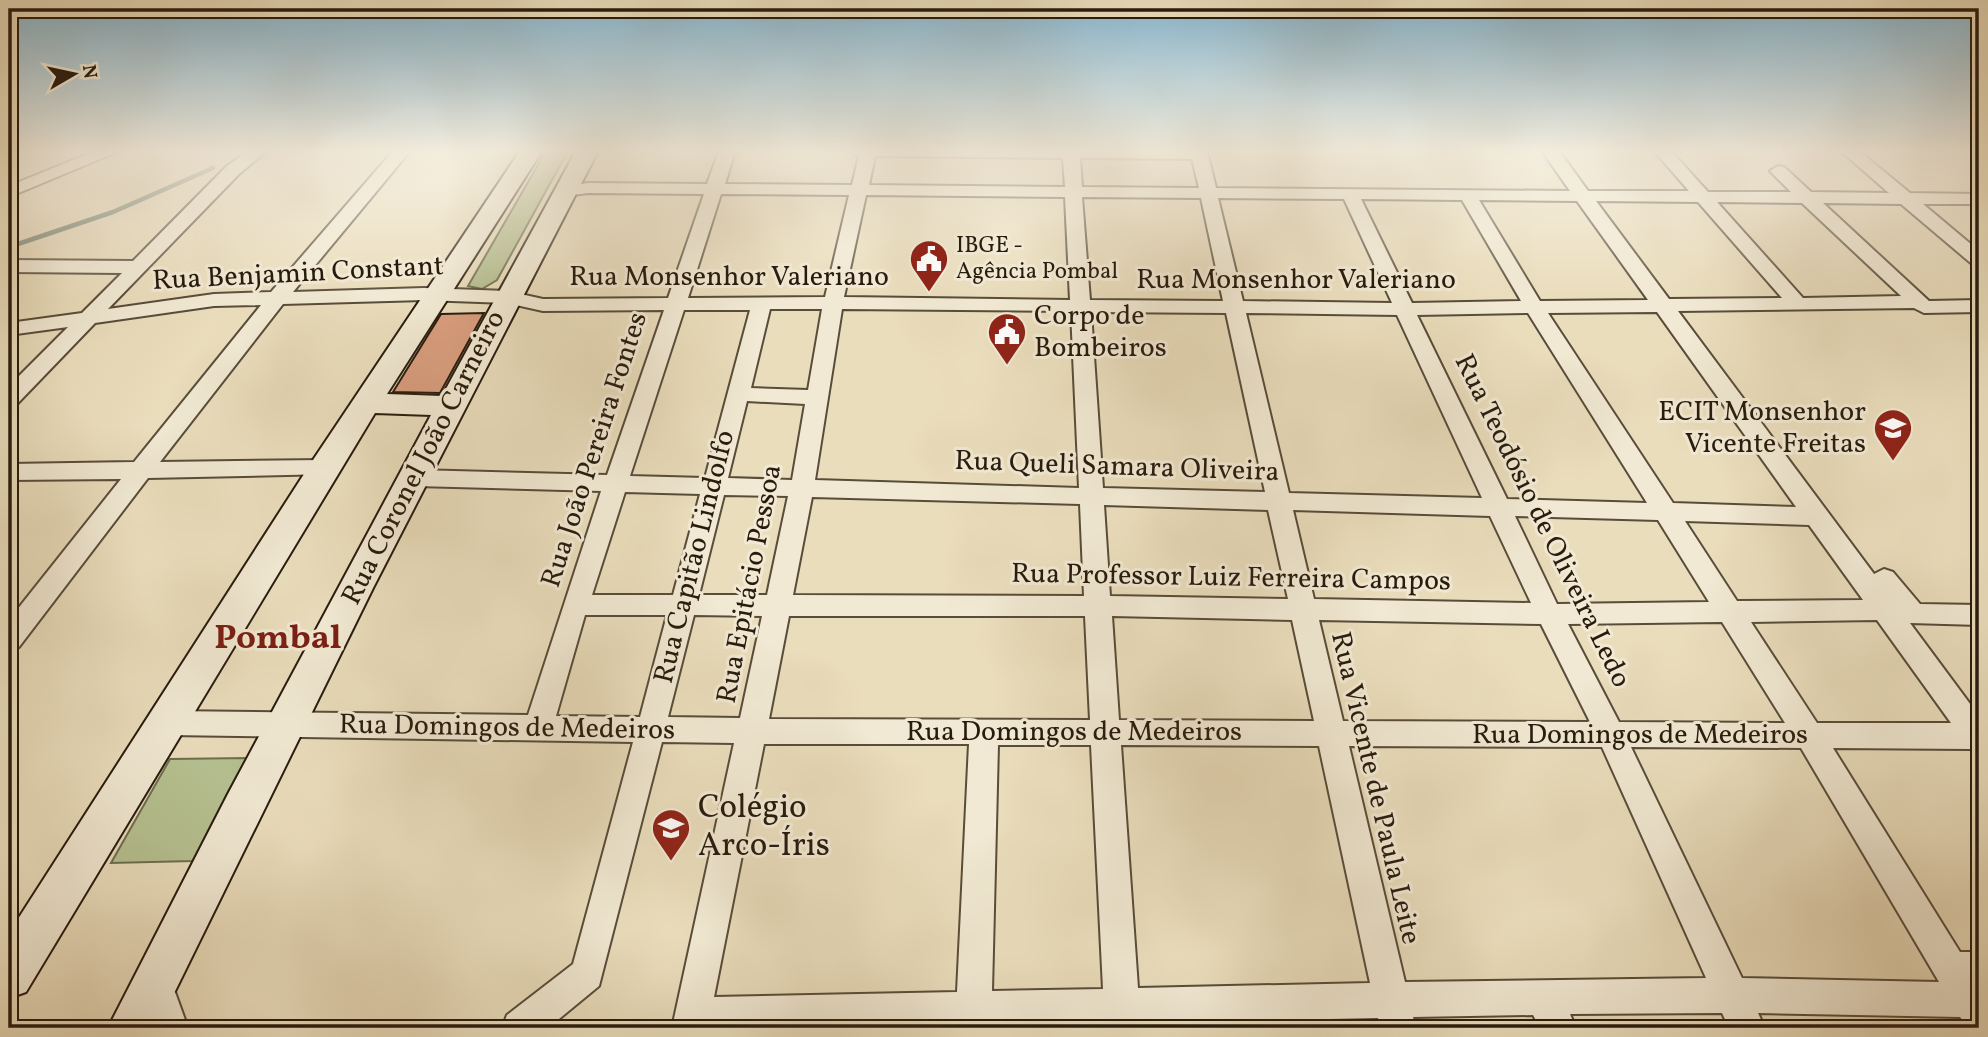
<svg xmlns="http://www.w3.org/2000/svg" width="1988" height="1037" viewBox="0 0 1988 1037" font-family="Vollkorn,serif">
<rect width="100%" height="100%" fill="#eaddbc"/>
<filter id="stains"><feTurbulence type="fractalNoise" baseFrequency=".00286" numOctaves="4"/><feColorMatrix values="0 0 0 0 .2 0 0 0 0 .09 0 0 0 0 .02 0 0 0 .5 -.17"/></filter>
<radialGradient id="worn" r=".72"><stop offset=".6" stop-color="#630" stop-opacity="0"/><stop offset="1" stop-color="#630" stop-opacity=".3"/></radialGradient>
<!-- green -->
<path fill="#b6c191" stroke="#6f6e50" stroke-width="2" d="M546,151H568L497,280L482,289L468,286Z
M247,758L193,861L111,863L170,759Z"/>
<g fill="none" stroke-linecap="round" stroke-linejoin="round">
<!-- stream -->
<path stroke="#6b7c6d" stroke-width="4.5" d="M9,247L113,212L213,168"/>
</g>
<!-- building -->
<path fill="#d99e7f" stroke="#281b0e" stroke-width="2" d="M484,313L440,393L393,392L441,314Z"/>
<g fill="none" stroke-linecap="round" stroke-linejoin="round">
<!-- street casing -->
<g stroke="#584c3a" stroke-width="4">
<path id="street" d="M95,151H119L9,197V186Z
M248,151H267L239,174L108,309L214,294L271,292L393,151H410L293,292L424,288L507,291L543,299L668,298L704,194L588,193L565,196L556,191L559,187L588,183L707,184L719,151H735L725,184L852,185L859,156L849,151H1207L1216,188L1570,191L1542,151H1559L1588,191H1689L1654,151H1671L1708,192H1791L1770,171L1778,166L1784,167L1811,192L1889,193L1841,151H1859L1910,193L1979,194V204H1923L1979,251V266L1972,264L1901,204L1823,203L1929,301L1979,300V312L1924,313L1914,308L1678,311L1874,574L1884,569L1893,572L1920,604L1979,605V625L1910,623L1979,716V752L1970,749L1833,748L1960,952H1979V1026L1964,1022L1960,1017L1758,1013L1765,1028H1729L1722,1013L1570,1014L1576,1028H1540L1533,1015L1413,1017L1416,1028H1380L1378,1018L1141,1023V1028H1105V1024L991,1028H672L734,743L662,742L599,986L548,1028H502L507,1015L573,964L633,742L168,735L158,732L154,723L158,714L168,711L528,715L601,491L416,486L408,484L404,478L408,472L416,470L607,475L664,310L543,311L507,303L424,300L283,304L160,462L324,460L332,462L336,468L332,474L148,478L19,647L9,650V620L121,479L9,480V464L134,462L261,305L214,306L95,323L17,404L9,406V386L68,327L9,335V323L82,313L122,273L9,272V260L133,261L227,166ZM875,156L1063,158L1065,187L869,185ZM1080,158L1192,159L1199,188L1082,187ZM721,194L849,195L825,297L688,298ZM866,195L1065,197L1070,300L844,297ZM1082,197L1201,198L1223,301L1090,300ZM1218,198L1344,199L1392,303L1243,301ZM1361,199L1462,200L1521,301L1412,303ZM1479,200L1577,201L1648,300L1540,301ZM1596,201L1698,202L1782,298L1669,299ZM1717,202L1802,203L1901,296L1803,298ZM770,309H822L808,390L751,388ZM842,309L1071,311L1079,488L815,480ZM684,310H750L705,478L630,476ZM1091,312L1226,313L1265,492L1103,488ZM1657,312L1796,507L1673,503L1548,313ZM1246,313L1397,315L1482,498L1289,493ZM1528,313L1647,503L1507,499L1417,315ZM747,401L805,404L792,480L728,478ZM625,492L700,494L673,595H592ZM724,495L788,496L767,595H699ZM812,497L1080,504L1084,596L793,595ZM1104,505L1268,510L1288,599L1110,596ZM1293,510L1490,516L1531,603L1314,599ZM1515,516L1658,520L1709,602L1557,604ZM1685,521L1809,525L1863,600L1737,601ZM585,615H667L640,717L556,716ZM694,615L762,616L740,718L668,717ZM789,616H1085L1090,720L769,719ZM1112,616L1292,620L1314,721L1119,720ZM1319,620L1541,624L1590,722L1343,721ZM1877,620L1951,723H1817L1751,622ZM1722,622L1785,723L1619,722L1568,624ZM764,744H969L957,992L714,997ZM998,745H1091L1103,989L992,991ZM1121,745L1319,746L1370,983L1138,988ZM1349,746L1602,747L1706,978L1405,982ZM1631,747L1801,748L1939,982L1742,978Z
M155,965L167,970L188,1028H152L138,982L143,970Z"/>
</g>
<!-- secondary casing -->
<g stroke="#281b0e" stroke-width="4">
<path id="secondary" d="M520,151H542L387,394L442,396L576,151H598L373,588L157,1028H108L228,794L431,415L375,413L26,992L9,998V933L313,460Z"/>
</g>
<!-- street -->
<use href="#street" fill="#f1e9d3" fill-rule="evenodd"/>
<!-- secondary -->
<use href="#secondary" fill="#f1e9d3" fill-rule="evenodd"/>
</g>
<!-- sky -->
<linearGradient id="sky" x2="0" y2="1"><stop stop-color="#88b7d0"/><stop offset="0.51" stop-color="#f6f0e1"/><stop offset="1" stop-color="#f6f0e1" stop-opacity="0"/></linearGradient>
<rect width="1988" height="297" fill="url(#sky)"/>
<!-- icons -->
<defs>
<g id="civic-pin" transform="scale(2.0125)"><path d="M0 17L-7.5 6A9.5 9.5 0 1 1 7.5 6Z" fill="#8f2418" stroke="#f1e9d3"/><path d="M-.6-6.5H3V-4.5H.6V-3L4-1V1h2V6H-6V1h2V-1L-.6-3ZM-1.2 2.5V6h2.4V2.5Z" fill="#fff"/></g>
<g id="school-pin" transform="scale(2.0125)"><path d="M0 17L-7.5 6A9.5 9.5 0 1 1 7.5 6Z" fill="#8f2418" stroke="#f1e9d3"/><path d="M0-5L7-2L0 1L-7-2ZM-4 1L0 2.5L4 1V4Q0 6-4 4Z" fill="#fff"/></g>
</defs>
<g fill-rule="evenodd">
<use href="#civic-pin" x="929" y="259"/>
<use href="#civic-pin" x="1007" y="332"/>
<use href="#school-pin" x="1893" y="428"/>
<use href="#school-pin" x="671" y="828"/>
</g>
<g text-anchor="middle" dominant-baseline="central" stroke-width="6" stroke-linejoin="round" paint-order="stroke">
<!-- far-poi labels -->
<g font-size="23" fill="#281b0e" stroke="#f1e9d3" text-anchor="start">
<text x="956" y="246">IBGE -<tspan x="956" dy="26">Agência Pombal</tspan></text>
</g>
<!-- street labels -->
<g font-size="28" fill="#281b0e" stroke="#f1e9d3">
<text transform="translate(298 274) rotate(-3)">Rua Benjamin Constant</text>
<text x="729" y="277">Rua Monsenhor Valeriano</text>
<text x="1296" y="280">Rua Monsenhor Valeriano</text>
<text transform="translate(595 450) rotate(-72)">Rua João Pereira Fontes</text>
<text transform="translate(424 458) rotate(-63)">Rua Coronel João Carneiro</text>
<text transform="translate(1117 467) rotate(2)">Rua Queli Samara Oliveira</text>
<text transform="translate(1542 521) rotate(64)">Rua Teodósio de Oliveira Ledo</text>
<text transform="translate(695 557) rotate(-76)">Rua Capitão Lindolfo</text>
<text transform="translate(1231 578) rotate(1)">Rua Professor Luiz Ferreira Campos</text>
<text transform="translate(750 584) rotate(-79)">Rua Epitácio Pessoa</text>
<text transform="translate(507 728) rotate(1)">Rua Domingos de Medeiros</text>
<text x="1074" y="732">Rua Domingos de Medeiros</text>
<text x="1640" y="735">Rua Domingos de Medeiros</text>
<text transform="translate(1375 788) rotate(77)">Rua Vicente de Paula Leite</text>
</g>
<!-- poi labels -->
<g font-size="28" fill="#281b0e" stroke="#f1e9d3" text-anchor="start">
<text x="1034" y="316">Corpo de<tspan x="1034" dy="32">Bombeiros</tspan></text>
<text x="1866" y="412" text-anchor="end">ECIT Monsenhor<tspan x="1866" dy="32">Vicente Freitas</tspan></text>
</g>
<!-- near-poi labels -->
<g font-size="33" fill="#281b0e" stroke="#f1e9d3" text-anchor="start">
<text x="698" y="809">Colégio<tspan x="698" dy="38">Arco-Íris</tspan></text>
</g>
<!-- district labels -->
<g font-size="35" font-weight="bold" fill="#7a1f14" stroke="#f1e9d3">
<text x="278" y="639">Pombal</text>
</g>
</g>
<!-- margin -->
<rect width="1988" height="1037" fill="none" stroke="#eaddbc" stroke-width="35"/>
<rect x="10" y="10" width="1967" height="1016" fill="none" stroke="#281b0e" stroke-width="3.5"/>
<rect x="18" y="18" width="1953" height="1002" fill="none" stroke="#281b0e" stroke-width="2"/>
<!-- north arrow -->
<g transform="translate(74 74) rotate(81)" stroke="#f1e9d3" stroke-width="5" paint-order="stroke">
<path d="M0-5L12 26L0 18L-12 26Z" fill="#281b0e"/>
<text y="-10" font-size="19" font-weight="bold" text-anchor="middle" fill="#281b0e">N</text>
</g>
<rect width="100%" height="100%" filter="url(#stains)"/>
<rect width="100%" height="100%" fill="url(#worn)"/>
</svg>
